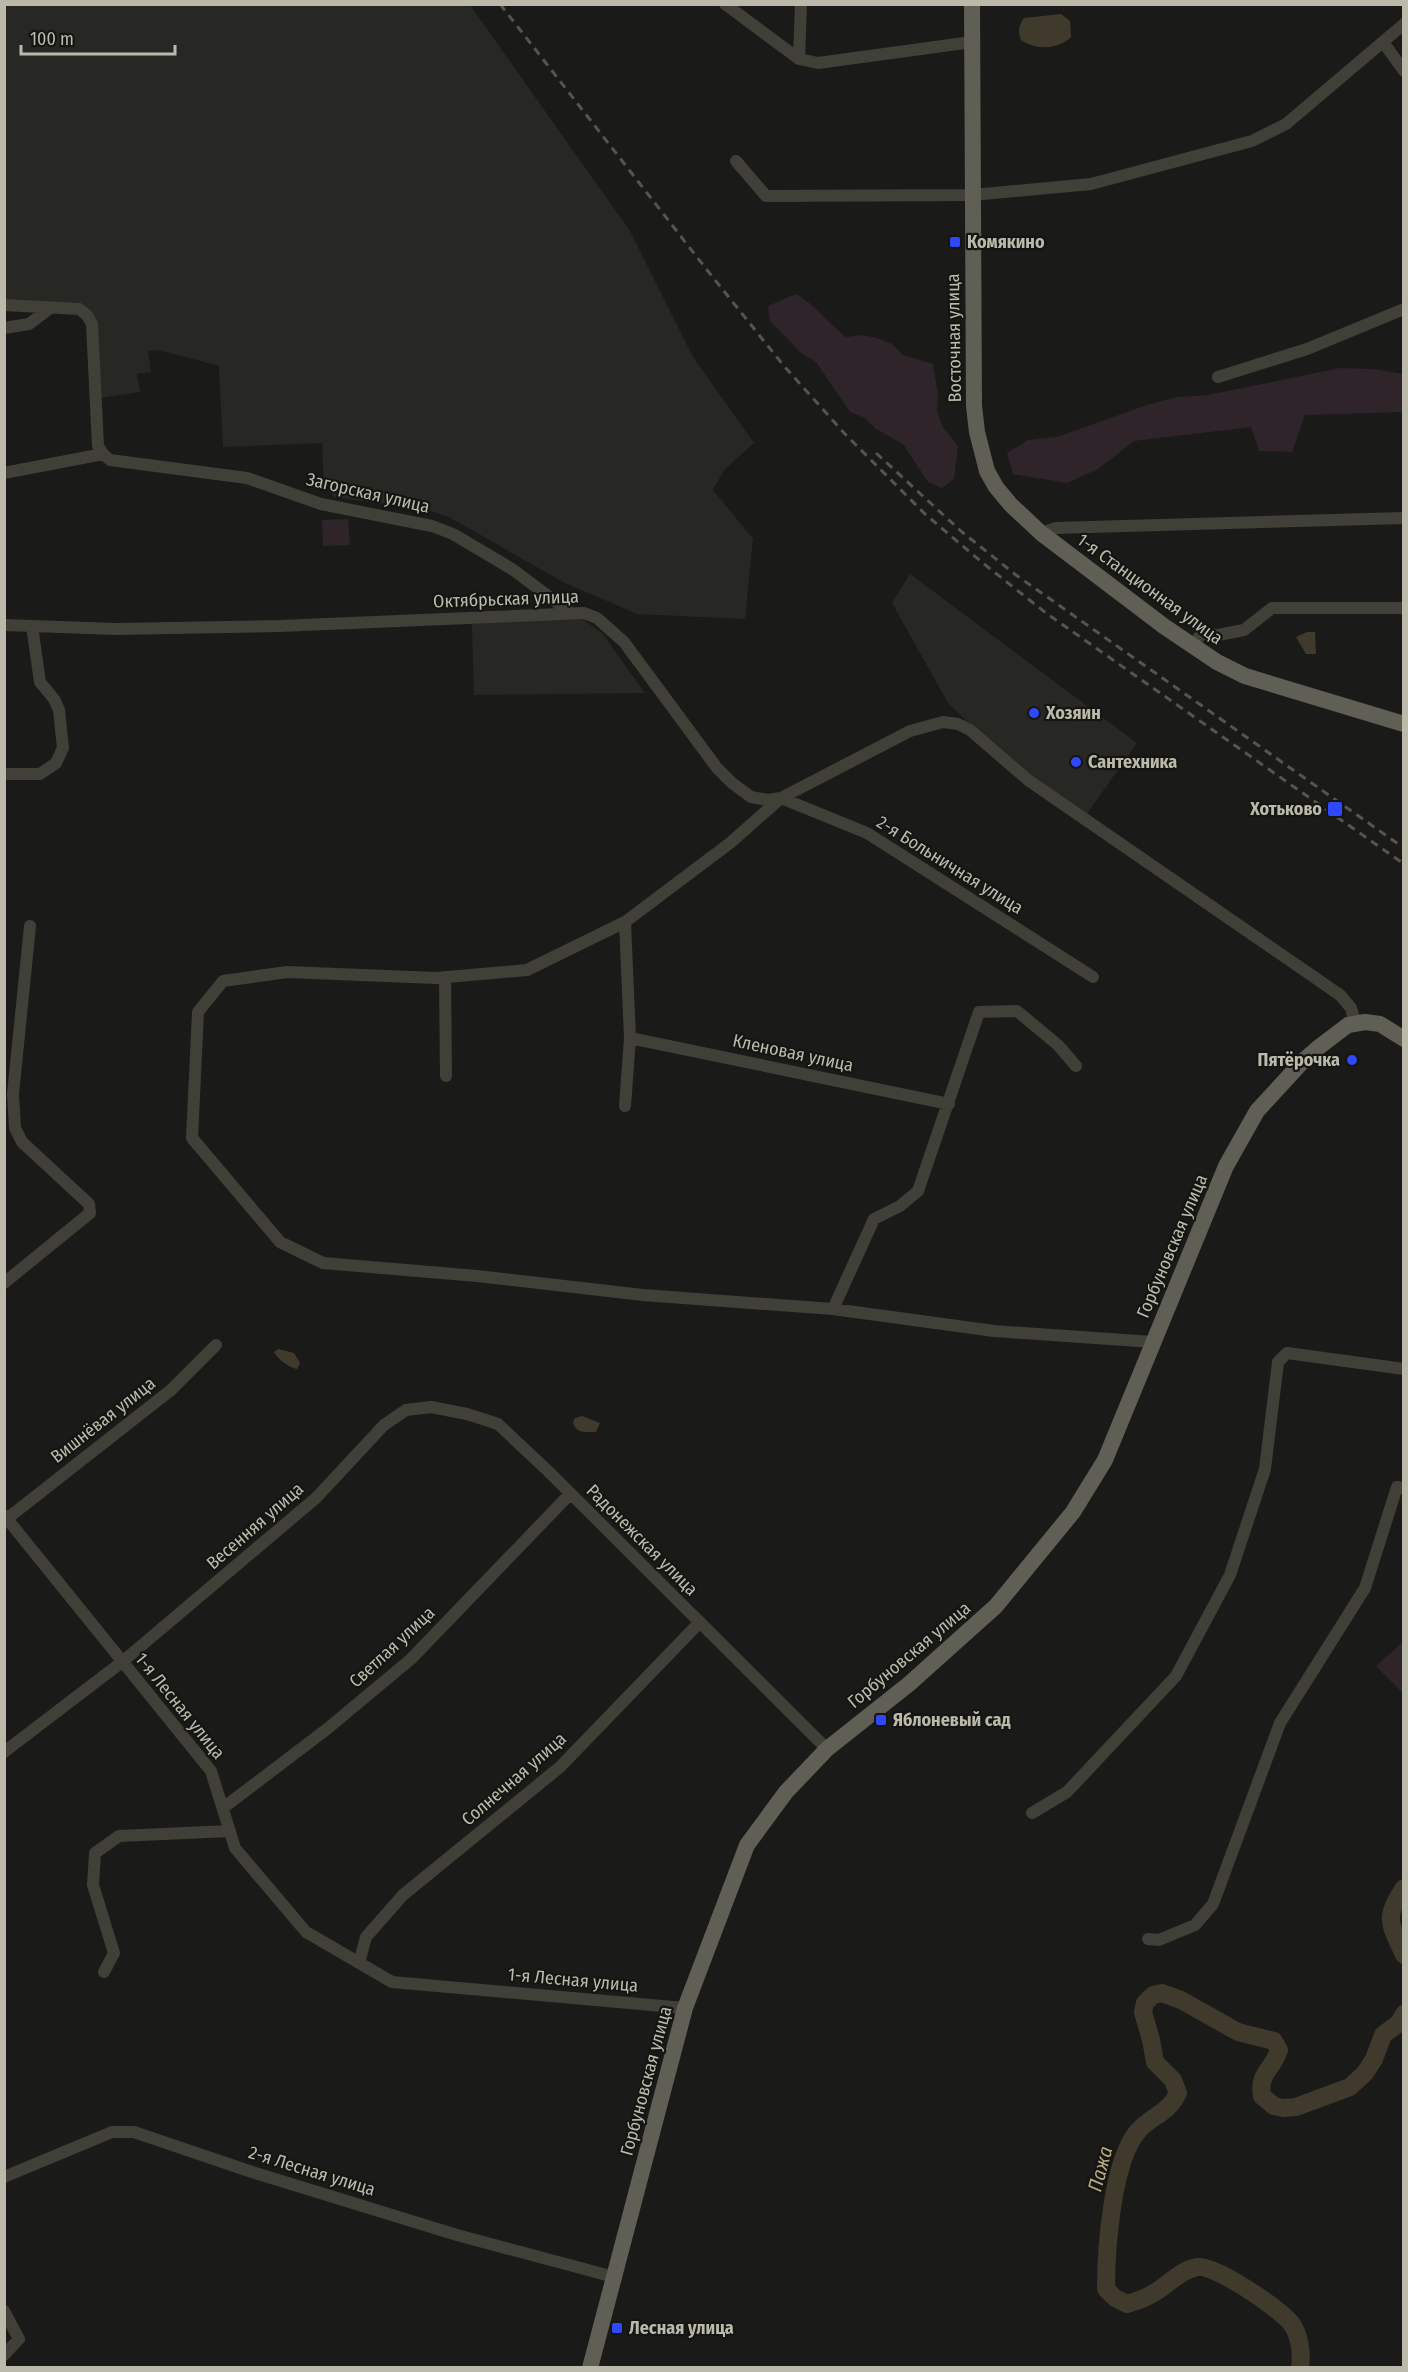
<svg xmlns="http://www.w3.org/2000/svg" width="1408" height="2372" viewBox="0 0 1408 2372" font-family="'Fira Sans Condensed',sans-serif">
<rect width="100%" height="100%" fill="#1a1b18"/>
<!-- built -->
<path fill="#272824" d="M5,5H470L630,231L693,357L754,443L724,470L713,490L753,539L745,619L637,614L563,582L449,517L431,511L334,497L324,485L322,443L223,447L219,366L159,350L148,351L151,372L137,374L140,392L101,398L95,318L5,301Z
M910,574L1137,743L1084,818L1028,780L948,703L892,603Z
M572,618L584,620L602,633L645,693L474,695L472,624Z"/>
<!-- green -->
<path fill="#2e242a" d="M796,294C816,305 828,323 846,337L862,335L877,338L892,344L903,355L933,364L938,396L937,412L943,427L958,446L954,479L942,488L928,482L903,444L876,429L865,418L850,412L816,362L802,354L770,321L768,306Z
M1340,368L1372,369L1403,374V412L1305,415L1292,452L1259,451L1251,427L1134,441L1098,469L1067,483L1013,474L1007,453L1028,440L1057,437L1147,405L1177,397L1208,395Z
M348,519L350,545L323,546L322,520Z
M1403,1642V1693L1376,1666Z"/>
<!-- water -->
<path fill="#403a2d" d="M1061,14L1070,21L1071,37C1058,50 1035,50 1021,40C1018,31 1018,26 1024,18Z
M1307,632H1315L1316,654H1306L1296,637Z
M278,1349L294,1353L300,1363L297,1369C290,1368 277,1359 274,1352Z
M582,1416L600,1423L596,1432C585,1432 576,1434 573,1422L575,1418Z"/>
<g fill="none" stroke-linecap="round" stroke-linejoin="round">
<!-- river -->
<path stroke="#403a2d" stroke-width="18" d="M1404,1888C1383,1919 1390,1923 1404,1955
M1300,2368C1302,2353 1300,2335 1291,2323C1278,2308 1215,2264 1197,2267C1181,2270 1170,2283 1157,2291C1148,2297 1138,2301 1127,2304L1115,2298L1106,2289C1106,2249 1112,2161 1138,2131C1152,2115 1168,2114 1178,2093L1173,2080L1155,2062L1151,2040L1143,2012L1145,2003L1153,1995L1162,1993L1181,2000L1238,2032L1274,2041L1279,2050C1273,2070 1258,2072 1262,2096L1274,2106L1283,2108L1296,2107L1350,2087L1365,2073L1374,2059L1383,2035L1399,2023L1404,2014"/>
<!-- minor -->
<path stroke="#404039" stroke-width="12" d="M725,4L799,59L818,63L972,42
M1383,42L1404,71
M799,59L801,4
M736,161L766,196L972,195L1091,184L1252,141L1286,124L1404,24
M4,305L79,309L87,315L92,324L98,446L103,454L110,460L247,478L321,504L432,526L453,534L512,569L571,613
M4,328L29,324L49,309
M1218,377L1307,349L1404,309
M4,473L103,454
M1041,533L1056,528L1404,518
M4,625L116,629L280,626L584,613L597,618L624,642L717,768L732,783L751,797L768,800L781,798L910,731L943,722L958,724L970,730L1028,780L1340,995L1351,1008L1355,1022
M1192,647L1201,634L1218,635L1244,630L1272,608H1404
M4,774H40L56,763L63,748L59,710L54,699L40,682L32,626
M625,922L630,1038L625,1106
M445,977L446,1076
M1093,977L867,833L781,798L730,843L625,922L527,970L436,978L287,972L223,981L198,1012L192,1138L280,1242L323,1263L477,1276L643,1295L833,1309L994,1331L1153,1342
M630,1038L949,1104
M4,1283L90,1213L89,1204L22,1142L15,1128L13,1094L30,926
M833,1309L874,1219L900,1206L918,1191L979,1012L1017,1011L1058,1045L1076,1066
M4,1515L211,1771L235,1848L306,1932L392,1982L685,2008
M4,1521L171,1390L216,1345
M4,1752L122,1662L316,1498L384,1425L406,1410L431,1407L467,1414L498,1424L548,1471L827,1749
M223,1808L327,1729L411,1659L570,1494
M1032,1813L1067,1792L1176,1676L1230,1575L1265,1469L1278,1362L1287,1353L1404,1369
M1148,1939L1159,1940L1195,1925L1213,1904L1280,1723L1365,1588L1397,1487L1404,1488
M359,1963L366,1937L403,1895L560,1767L700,1622
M104,1972L114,1953L93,1885L95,1853L119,1836L230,1831
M4,2177L112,2132H134L252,2172L457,2235L614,2277
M4,2311L19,2339L4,2355"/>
<!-- major -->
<path stroke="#5f5f55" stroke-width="16" d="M972,4L974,406L977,432L987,471L996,487L1011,505L1041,533L1165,627L1217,662L1245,676L1404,724
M590,2368L685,2008L747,1845L786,1792L827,1749L909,1684L996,1606L1073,1512L1105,1460L1226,1166L1257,1111L1303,1061L1319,1047L1348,1025L1365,1022L1380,1024L1404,1039"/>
<!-- rail -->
<path stroke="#55554c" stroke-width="3" stroke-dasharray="8 6" stroke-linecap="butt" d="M500,4L707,270L784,366L845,434L925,514L984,564L1046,613L1404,864
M876,453L962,532L1016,575L1404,848"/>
</g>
<!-- markers -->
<g fill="#2f48fc" stroke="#151613" stroke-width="2">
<rect x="949" y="236" width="12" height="12" rx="3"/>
<circle cx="1034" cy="713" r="6"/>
<circle cx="1076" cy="762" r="6"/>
<rect x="1327" y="801" width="16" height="16" rx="3"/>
<circle cx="1352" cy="1060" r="6"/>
<rect x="875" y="1714" width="12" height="12" rx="3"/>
<rect x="611" y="2322" width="12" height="12" rx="3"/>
</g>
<g text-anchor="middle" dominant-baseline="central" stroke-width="4.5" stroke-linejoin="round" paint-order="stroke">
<!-- poi labels -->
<g font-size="18" font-weight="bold" fill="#bbbaaa" stroke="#151613" text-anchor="start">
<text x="967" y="242">Комякино</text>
<text x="1046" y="713">Хозяин</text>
<text x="1088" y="762">Сантехника</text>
<text x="1322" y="809" text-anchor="end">Хотьково</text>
<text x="1340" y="1060" text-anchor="end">Пятёрочка</text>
<text x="893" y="1720">Яблоневый сад</text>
<text x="629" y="2328">Лесная улица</text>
</g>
<!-- street labels -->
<g font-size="18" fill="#bbbaaa" stroke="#151613">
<text transform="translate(954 338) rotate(-91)">Восточная улица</text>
<text transform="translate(368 493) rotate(13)">Загорская улица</text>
<text transform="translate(1150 589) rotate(36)">1-я Станционная улица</text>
<text transform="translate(506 599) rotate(-2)">Октябрьская улица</text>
<text transform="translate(950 865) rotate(32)">2-я Больничная улица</text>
<text transform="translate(793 1053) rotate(12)">Кленовая улица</text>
<text transform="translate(1172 1246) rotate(-67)">Горбуновская улица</text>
<text transform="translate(103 1420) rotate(-38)">Вишнёвая улица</text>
<text transform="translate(255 1526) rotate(-41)">Весенняя улица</text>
<text transform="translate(642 1540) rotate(45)">Радонежская улица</text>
<text transform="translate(392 1647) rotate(-43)">Светлая улица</text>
<text transform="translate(909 1655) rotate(-40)">Горбуновская улица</text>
<text transform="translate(180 1706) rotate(51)">1-я Лесная улица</text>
<text transform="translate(514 1779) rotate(-41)">Солнечная улица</text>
<text transform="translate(573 1980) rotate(5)">1-я Лесная улица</text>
<text transform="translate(646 2081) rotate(-75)">Горбуновская улица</text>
<text transform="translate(312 2171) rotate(17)">2-я Лесная улица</text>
</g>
<!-- water labels -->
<g font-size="20" font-style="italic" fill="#b8a67f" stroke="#151613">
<text transform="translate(1100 2169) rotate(-75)">Пажа</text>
</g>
</g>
<!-- border -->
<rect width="1408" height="2372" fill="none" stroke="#bbbaaa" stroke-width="12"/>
<!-- scale -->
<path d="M21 45v9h154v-9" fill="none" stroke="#bbbaaa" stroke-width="3"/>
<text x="30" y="45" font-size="18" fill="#bbbaaa" stroke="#151613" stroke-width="4.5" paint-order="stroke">100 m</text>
</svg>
